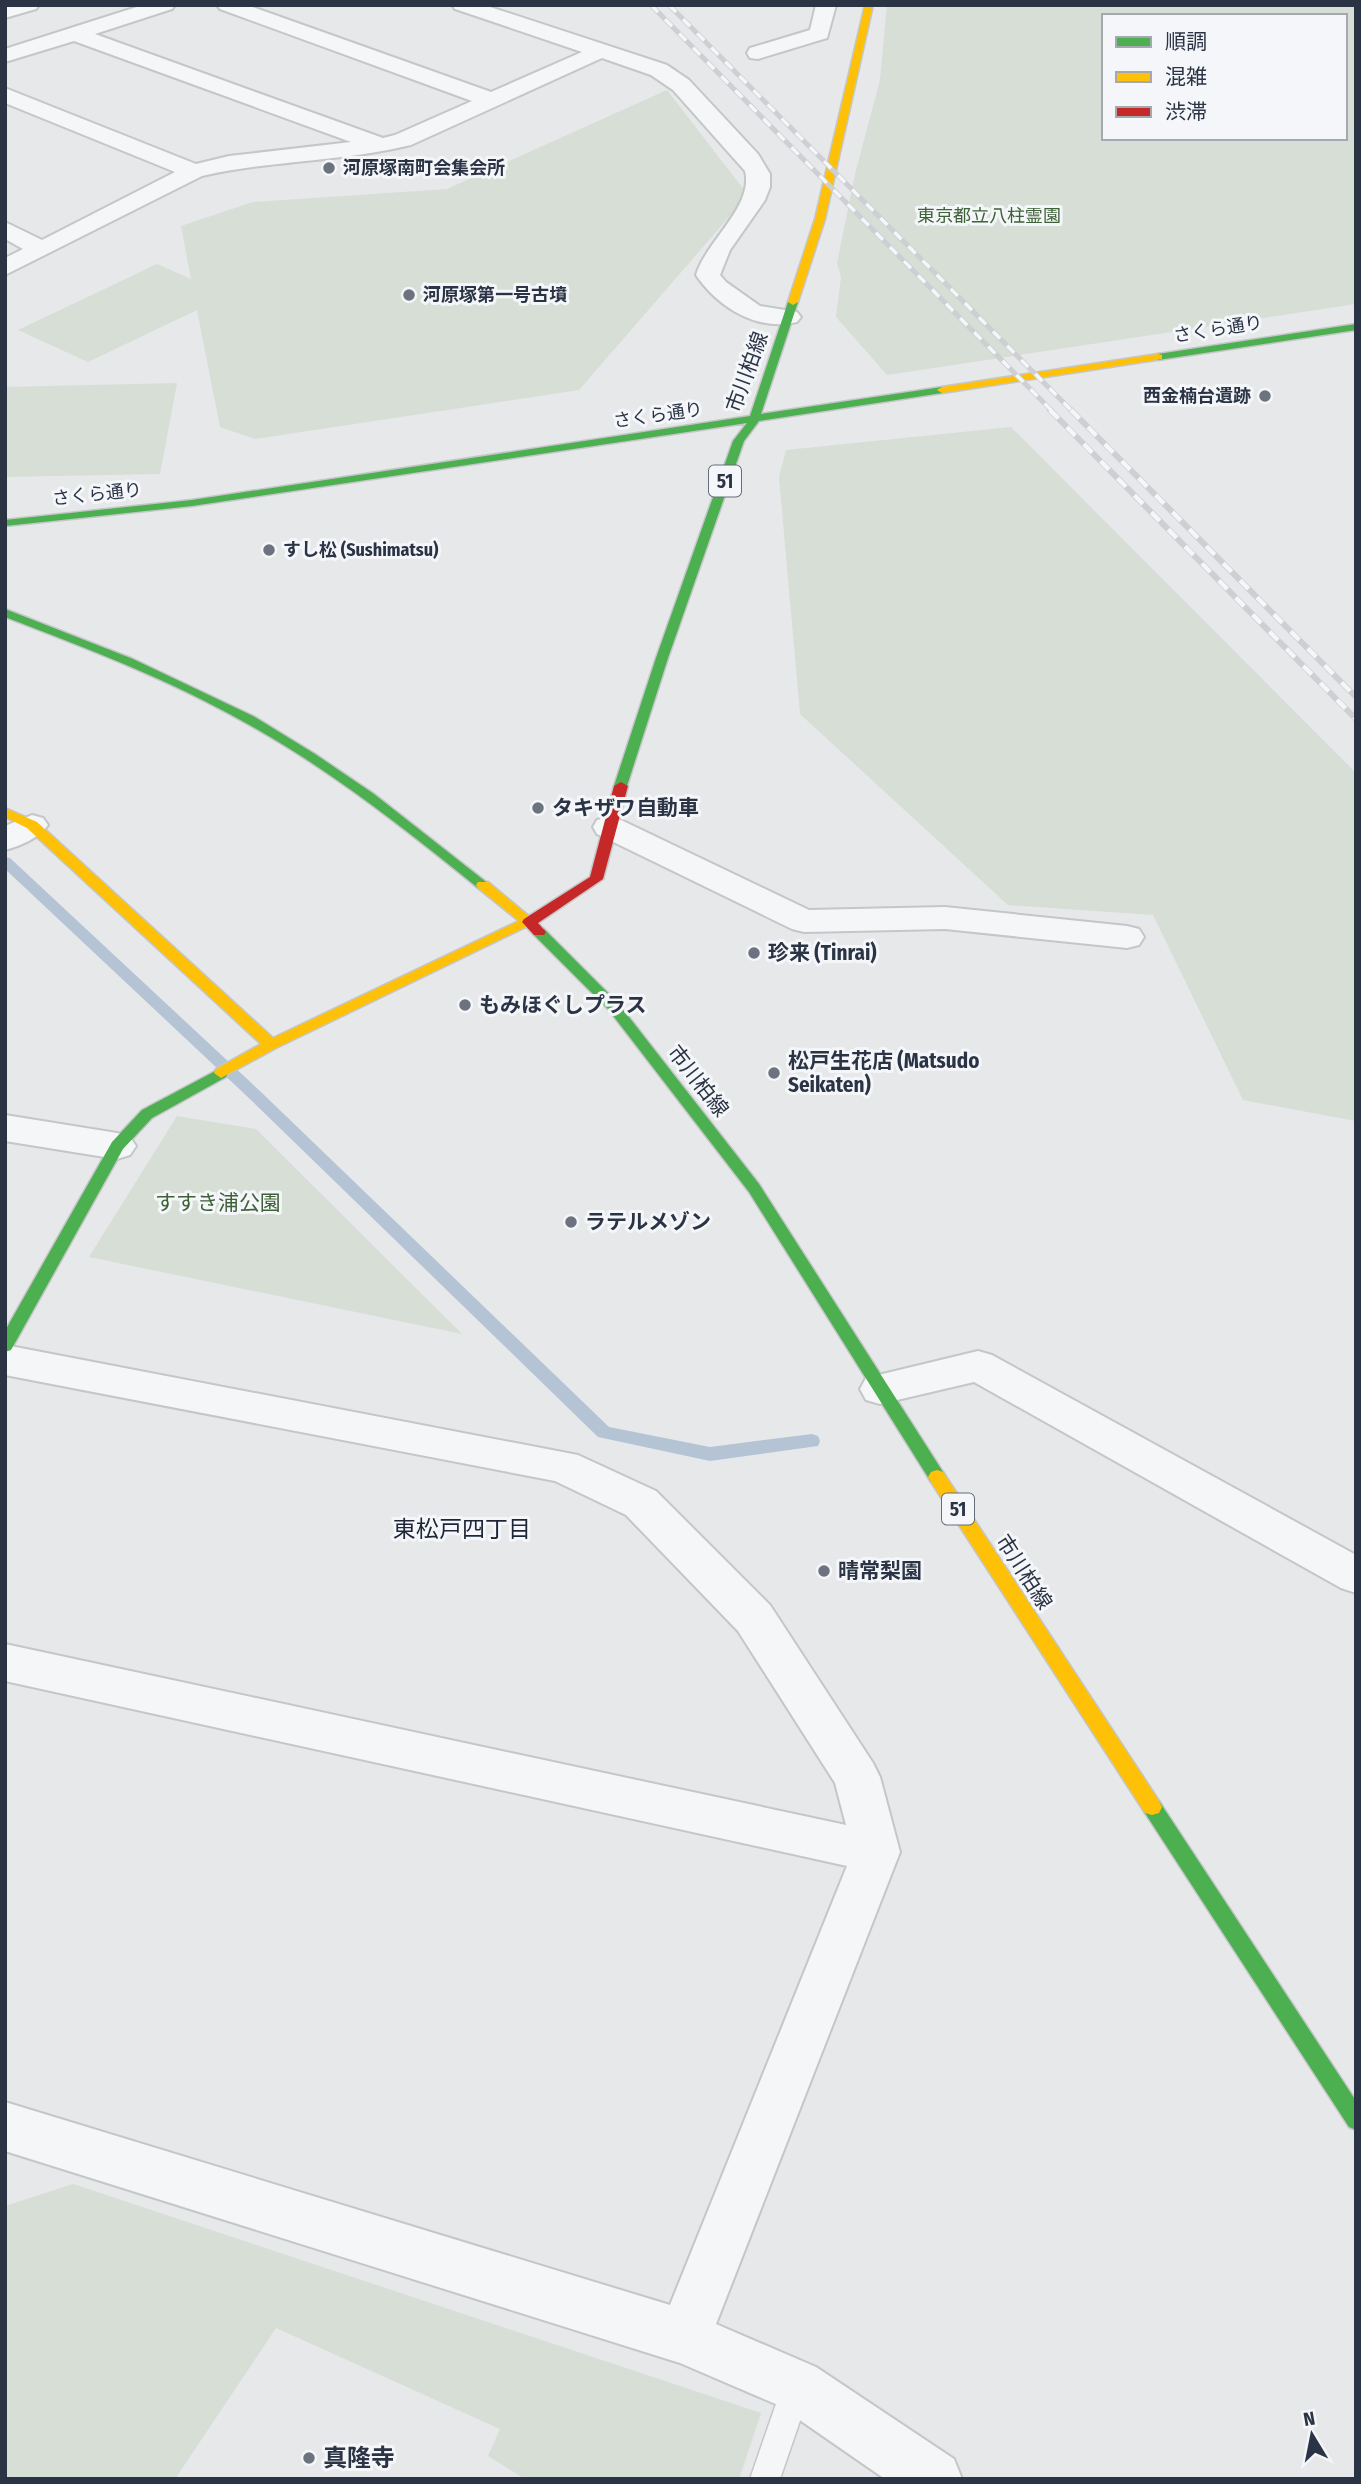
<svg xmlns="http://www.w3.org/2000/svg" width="1361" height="2484" viewBox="0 0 1361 2484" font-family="'Fira Sans Condensed','Noto Sans JP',sans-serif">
<rect width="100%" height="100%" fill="#e6e8ea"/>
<!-- green -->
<path fill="#d6ded6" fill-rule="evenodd" d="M887,5H1356V304L887,375L836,317L841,277L837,263L855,174L880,80ZM1104,16H1345V138H1104Z
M667,90L748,195L579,390L255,439L220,427L197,310L88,362L18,330L157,264L191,279L181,226L253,202L447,189Z
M177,383L160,474L5,477V387Z
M1011,427L1356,773V1121L1243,1100L1153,915L1008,905L800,714L779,477L786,450Z
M177,1116L256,1129L462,1334L89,1257Z
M73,2184L761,2413L739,2479H525L488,2456L500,2429L276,2328L175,2479H5V2206Z"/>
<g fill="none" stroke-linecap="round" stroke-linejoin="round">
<!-- stream -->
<path fill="#b4c4d5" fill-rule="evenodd" d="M5,857L10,858L261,1092L609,1427L710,1447L812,1434L818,1436L820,1441L818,1446L710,1461L598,1437L251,1100L5,869Z"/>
<!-- lane casing -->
<g stroke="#c4c6c8" stroke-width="3">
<path id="lane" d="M797,2371L808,2375L812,2386L780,2479H750L786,2375Z"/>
</g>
<!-- street casing -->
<g stroke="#c4c6c8" stroke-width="4">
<path id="street" d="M5,5H39L36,9L5,18Z
M143,5H175L172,9L95,34L383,138L395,135L472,101L220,9L217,5H247L491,92L582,52L455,9L452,5H484L667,65L689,80L758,154L770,174V187L765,200L730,250L720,275L726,282L760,306L797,312L801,317L797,322C757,332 718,307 696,275C706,241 754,206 745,171L673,90L651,75L602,58L411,145C342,162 271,160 202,176L5,275V258L23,249L5,239V222L42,240L175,172L5,103V88L196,164L229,156L351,142L74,41L5,62V49Z
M816,5H836L827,38L758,59L750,58L747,53L750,48L810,30Z
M32,815L43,818L48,825C39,838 20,846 5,850V826Z
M609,817L621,820L809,910L945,907L1127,926L1139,929L1144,937L1139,945L1127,948L945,929L804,932L792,929L597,834L593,827L597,820Z
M5,1115L117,1133L130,1137L136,1146L130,1155L117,1159L5,1141Z
M5,1345L578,1455L656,1491L770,1605L873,1763L880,1777L900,1852L716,2324L816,2367L954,2459L962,2479H885L778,2405L680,2363L5,2151V2102L670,2305L847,1866L5,1681V1644L846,1825L835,1783L738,1631L626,1515L555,1481L5,1375Z
M978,1351L992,1355L1356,1555V1593L1341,1588L974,1382L880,1404L866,1400L860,1389L866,1378Z"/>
</g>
<!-- fast casing -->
<g stroke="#c4c6c8" stroke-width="3">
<path id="fast" d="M793,299L798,302L761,414L942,387L947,390L942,393L759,421L744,441L668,658L626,789H616L614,786L656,658L733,441L747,423L192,506L5,526V520L192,500L750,416L788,302Z
M1356,324V330L1158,360L1153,357L1158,354Z
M5,609L133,659L253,716L315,754L374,794L490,885L483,889L478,888C404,828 328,768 244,722C168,679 86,648 5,617Z
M539,928L544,929L618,1003L759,1184L943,1472L946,1477L943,1482H931L749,1192L608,1009L534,935L532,932Z
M221,1068L228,1073L226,1077L152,1118L123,1149L11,1350L5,1352V1331L112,1142L142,1110Z
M1152,1799L1159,1801L1356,2101V2130L1349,2127L1145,1813L1142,1807L1145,1801Z"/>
</g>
<!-- slow casing -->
<g stroke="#c4c6c8" stroke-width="3">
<path id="slow" d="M865,5H873L825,219L798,302L793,305L788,302L815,219Z
M1158,354L1162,355V359L942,393L937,390L942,387Z
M5,808L37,822L273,1038L519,921L478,888L476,885L478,882H488L536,922L276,1048L221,1078L214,1073L216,1069L261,1044L27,828L5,817Z
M937,1470L943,1472L1159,1801L1162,1807L1159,1813L1152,1815L1145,1813L931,1482L928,1477L931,1472Z"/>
</g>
<!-- jam casing -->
<g stroke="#c4c6c8" stroke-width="3">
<path id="jam" d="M621,782L628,786L603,879L538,923L546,932L544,935H534L522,922L524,919L590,877L614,786Z"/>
</g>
<!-- lane -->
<use href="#lane" fill="#f5f6f7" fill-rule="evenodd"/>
<!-- street -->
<use href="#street" fill="#f5f6f7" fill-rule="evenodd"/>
<!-- fast -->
<use href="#fast" fill="#4caf50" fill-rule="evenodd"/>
<!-- slow -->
<use href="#slow" fill="#ffc107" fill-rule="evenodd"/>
<!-- jam -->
<use href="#jam" fill="#c62828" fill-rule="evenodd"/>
<!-- rail-far1 casing -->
<g stroke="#cecfd2" stroke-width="5">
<path id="rail-far1" d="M651,5L1052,411
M669,5L1072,411"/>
</g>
<!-- rail casing -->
<g stroke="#cecfd2" stroke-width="6">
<path id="rail" d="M1050,410L1356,719
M1071,410L1356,697"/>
</g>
<!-- rail-far1 -->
<use href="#rail-far1" stroke="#f4f6f9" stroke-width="3.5" stroke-dasharray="10" stroke-linecap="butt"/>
<!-- rail -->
<use href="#rail" stroke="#f4f6f9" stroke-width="4.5" stroke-dasharray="12" stroke-linecap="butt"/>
</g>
<!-- markers -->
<g fill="#6c737f" stroke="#f4f6f9" stroke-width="2.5">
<circle cx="329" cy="168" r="7"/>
<circle cx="409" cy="295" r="7"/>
<circle cx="1265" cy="396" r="7"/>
<circle cx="269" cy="550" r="7"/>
<circle cx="538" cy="808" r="7"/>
<circle cx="754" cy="953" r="7"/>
<circle cx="465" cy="1005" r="7"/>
<circle cx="774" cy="1073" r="7"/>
<circle cx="571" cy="1222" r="7"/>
<circle cx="824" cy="1571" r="7"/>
<circle cx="309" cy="2458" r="7"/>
</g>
<g text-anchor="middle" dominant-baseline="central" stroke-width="6" stroke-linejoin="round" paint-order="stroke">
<!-- far-poi labels -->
<g font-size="18" font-weight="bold" fill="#2b3445" stroke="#f4f6f9" text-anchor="start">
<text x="343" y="168">河原塚南町会集会所</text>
<text x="423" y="295">河原塚第一号古墳</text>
<text x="1251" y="396" text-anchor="end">西金楠台遺跡</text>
<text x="283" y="550">すし松 (Sushimatsu)</text>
</g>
<!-- far-park labels -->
<g font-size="18" fill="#3f6138" stroke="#f4f6f9">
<text x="989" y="216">東京都立八柱霊園</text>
</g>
<!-- far-street labels -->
<g font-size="18" fill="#2b3445" stroke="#f4f6f9">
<text transform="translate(1218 329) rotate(-9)">さくら通り</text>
<text transform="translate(658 415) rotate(-8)">さくら通り</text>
<text transform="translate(97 494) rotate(-6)">さくら通り</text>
</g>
<!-- shield labels -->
<g fill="#f4f6f9" stroke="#676e7b" stroke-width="2">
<rect x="709" y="465.5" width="32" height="31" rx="5"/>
<rect x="942" y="1493.5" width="32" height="31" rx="5"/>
</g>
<g font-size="19" font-weight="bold" fill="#2b3445">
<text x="725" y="481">51</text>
<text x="958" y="1509">51</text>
</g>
<!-- street labels -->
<g font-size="21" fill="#2b3445" stroke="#f4f6f9">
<text transform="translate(747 372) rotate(-70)">市川柏線</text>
<text transform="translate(698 1081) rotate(52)">市川柏線</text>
<text transform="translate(1024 1572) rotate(57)">市川柏線</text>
</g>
<!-- poi labels -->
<g font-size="21" font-weight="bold" fill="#2b3445" stroke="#f4f6f9" text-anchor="start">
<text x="552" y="808">タキザワ自動車</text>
<text x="768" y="953">珍来 (Tinrai)</text>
<text x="479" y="1005">もみほぐしプラス</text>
<text x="788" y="1061">松戸生花店 (Matsudo<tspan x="788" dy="24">Seikaten)</tspan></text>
<text x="585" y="1222">ラテルメゾン</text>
<text x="838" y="1571">晴常梨園</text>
</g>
<!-- park labels -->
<g font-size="21" fill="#3f6138" stroke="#f4f6f9">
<text x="218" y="1203">すすき浦公園</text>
</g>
<!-- neighbourhood labels -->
<g font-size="23" fill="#1d2536" stroke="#f4f6f9">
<text x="462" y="1529">東松戸四丁目</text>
</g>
<!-- near-poi labels -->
<g font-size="24" font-weight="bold" fill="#2b3445" stroke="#f4f6f9" text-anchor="start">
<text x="323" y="2458">真隆寺</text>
</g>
</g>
<!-- border -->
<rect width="1361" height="2484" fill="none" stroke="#2b3445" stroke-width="14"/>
<!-- legend -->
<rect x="1102" y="14" width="245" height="126" fill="#f4f6f9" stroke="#a4a8b1" stroke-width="2"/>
<rect x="1116" y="37" width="35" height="10" fill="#4caf50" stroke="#a4a8b1" stroke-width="2"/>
<text x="1165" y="49" font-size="21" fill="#2b3445">順調</text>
<rect x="1116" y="72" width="35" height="10" fill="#ffc107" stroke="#a4a8b1" stroke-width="2"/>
<text x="1165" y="84" font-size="21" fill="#2b3445">混雑</text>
<rect x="1116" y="107" width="35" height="10" fill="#c62828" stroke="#a4a8b1" stroke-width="2"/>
<text x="1165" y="119" font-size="21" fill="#2b3445">渋滞</text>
<!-- north arrow -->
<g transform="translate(1312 2435) rotate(350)" stroke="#f4f6f9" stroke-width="5" paint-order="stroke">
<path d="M0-5L12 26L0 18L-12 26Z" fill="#2b3445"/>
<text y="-10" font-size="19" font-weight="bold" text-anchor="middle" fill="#2b3445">N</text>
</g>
</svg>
